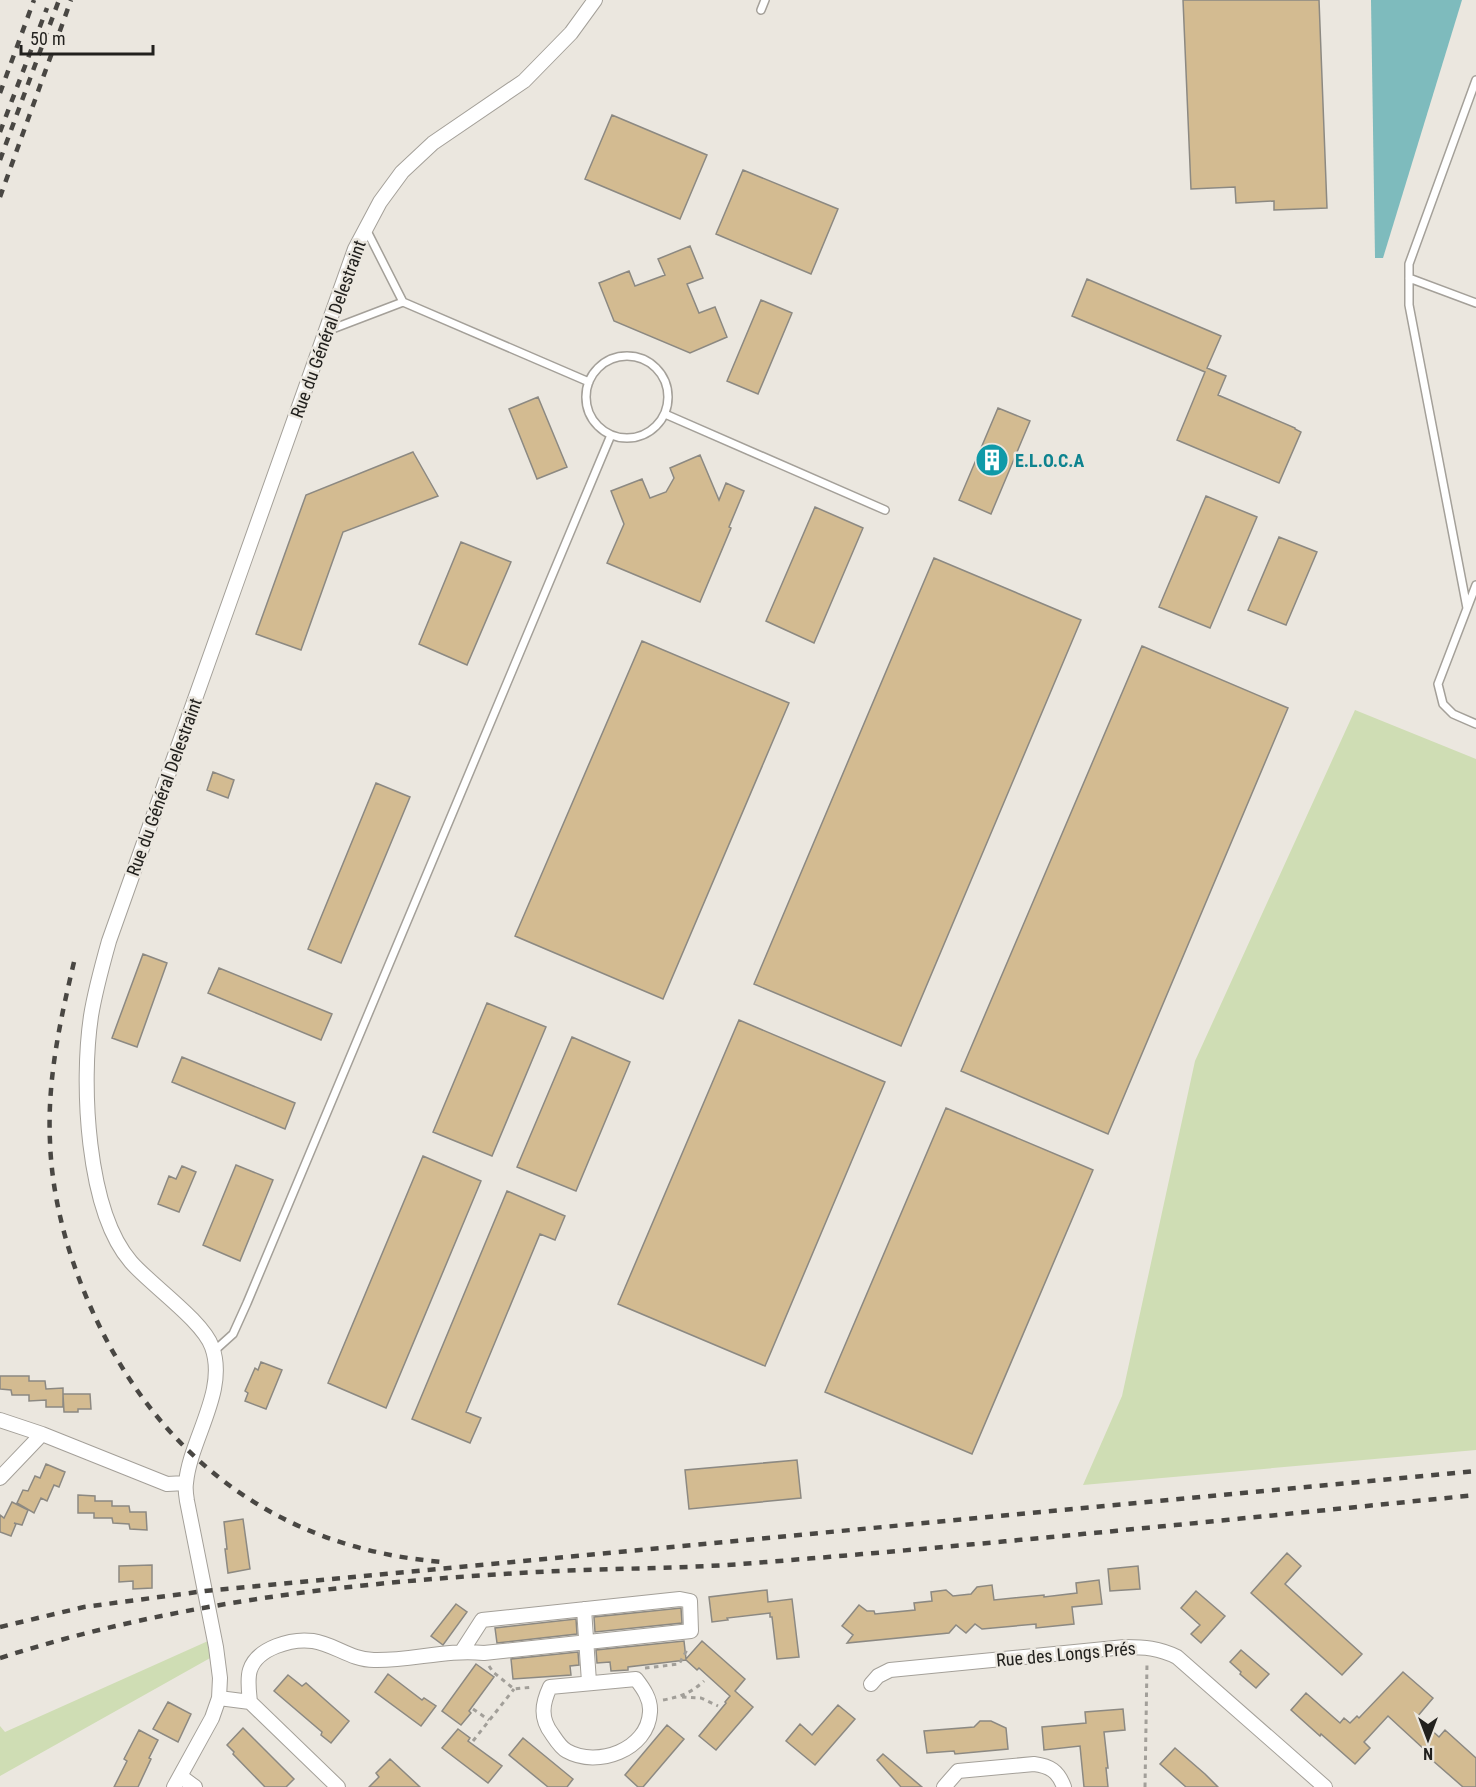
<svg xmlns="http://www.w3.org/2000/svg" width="1476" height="1787" viewBox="0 0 1476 1787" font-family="'Roboto Condensed',sans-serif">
<rect width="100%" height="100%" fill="#ebe7df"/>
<!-- green -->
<path fill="#cfddb4" d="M1355,710L1476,759V1450L1083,1485L1122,1396L1195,1061Z
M208,1641L212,1657L0,1776V1726L5,1732Z"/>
<!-- water -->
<path fill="#7ebbbd" d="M1371,0H1462L1383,258H1375Z"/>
<!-- building -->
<path fill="#d3bb91" stroke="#8c8982" stroke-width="1.5" d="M1183,0H1319L1327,208L1274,210V201L1236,203L1235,187L1191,189Z
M612,115L707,155L680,219L585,179Z
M743,170L838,209L811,274L716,234Z
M690,246L703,278L687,284L699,313L715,307L727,337L690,353L614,321L599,283L629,271L635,286L665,275L658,259Z
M1087,279L1221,336L1207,368L1226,376L1218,395L1295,428V429L1301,432L1279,483L1177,440L1205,372L1072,316Z
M761,300L792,313L758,394L727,381Z
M538,397L567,467L537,479L509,409Z
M998,408L1030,421L991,514L959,500Z
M413,452L438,496L343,532L301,650L256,634L306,495Z
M700,455L719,500L726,483L744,491L729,527L731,528L700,602L607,563L624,524L611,491L642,479L650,498L666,492L674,478L670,468Z
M1206,496L1257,517L1210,628L1159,607Z
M815,507L863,528L814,643L766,621Z
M1279,537L1317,552L1286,625L1248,610Z
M461,542L511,562L467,665L419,644Z
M934,558L1081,620L901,1046L754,984Z
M642,641L789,703L663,999L515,936Z
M1142,646L1288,708L1108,1134L961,1071Z
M213,772L234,780L228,798L207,790Z
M376,783L410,797L341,963L308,949Z
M143,954L167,963L137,1047L112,1038Z
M219,968L332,1014L321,1040L208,993Z
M487,1003L546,1027L492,1156L433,1132Z
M739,1020L885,1082L765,1366L618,1304Z
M572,1037L630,1062L576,1191L517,1167Z
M182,1057L295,1103L285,1129L172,1082Z
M946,1108L1093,1170L972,1454L825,1392Z
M423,1156L481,1181L386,1408L328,1383Z
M236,1165L273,1180L240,1261L203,1245Z
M182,1166L196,1172L179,1212L158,1204L169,1176L176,1179Z
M507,1191L565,1216L555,1240L540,1234L466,1412L481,1418L470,1443L412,1419Z
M261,1362L282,1370L266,1409L245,1401L248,1393L245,1391L255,1368L258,1370Z
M0,1376H29V1381H45L46,1389L63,1388V1407H46V1400L29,1401V1395H12L11,1390L0,1389Z
M63,1394H90L91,1409H78V1412H64Z
M797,1460L801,1498L689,1509L685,1470Z
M46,1464L65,1472L59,1487L54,1485L47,1501L41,1498L34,1513L17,1503L23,1490L28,1491L35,1476L40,1478Z
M78,1495L95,1496V1501H112V1506H129L130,1512H146L147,1530L130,1529L129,1524L113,1523L112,1518H94V1513H78Z
M12,1502L28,1510L22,1525L14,1523L16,1524L11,1536L0,1532V1515L4,1518Z
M243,1519L250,1569L228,1573L225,1549H227L224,1522Z
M1287,1553L1301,1566L1285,1584L1362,1654L1342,1675L1251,1593Z
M152,1565V1588L133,1589V1581L119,1582V1566Z
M1138,1566L1140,1589L1110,1591L1108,1569Z
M1099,1580L1102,1604L1072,1607L1074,1624L1036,1628V1624L982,1629L975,1624L966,1633L956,1625L949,1633L847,1643L853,1635L842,1626L859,1605L867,1611H874L875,1614L915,1610L914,1603L932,1601L931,1592L946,1590L953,1596L971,1594L977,1587L992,1585L994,1600L1044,1595V1597L1077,1593L1076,1583Z
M767,1590L768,1602L792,1599L799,1657L777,1659L772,1617H770V1613L727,1618L728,1620L712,1622L709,1597Z
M1196,1591L1225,1616L1201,1643L1191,1634L1200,1625L1181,1608Z
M456,1604L467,1612L443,1645L431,1636Z
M681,1608L682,1623L595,1632L594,1617Z
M576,1619L577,1634L497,1643L495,1628Z
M684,1641L686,1659L702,1641L745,1679L735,1691L753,1707L716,1750L699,1736L726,1703L725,1702L730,1696L699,1668L697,1670L686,1660L628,1667V1670L611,1671L610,1662L597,1663L596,1650Z
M1241,1650L1269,1674L1256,1688L1240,1674L1241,1672L1230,1662Z
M578,1652L579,1665L570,1666L571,1675L513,1679L511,1659Z
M476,1664L494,1677L469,1711L471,1713L461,1725L442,1711Z
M1403,1672L1433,1698L1417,1717L1439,1737L1445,1730L1476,1758V1787H1463L1424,1753L1426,1751L1388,1716L1364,1742L1370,1748L1355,1764L1321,1734L1320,1736L1291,1710L1306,1693L1340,1723L1344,1718L1350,1723L1357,1716L1359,1718Z
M388,1674L422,1700L424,1698L436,1706L421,1726L375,1692Z
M288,1675L302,1686L306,1683L349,1721L331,1743L321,1735L322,1732L274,1691Z
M168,1702L191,1714L178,1742L153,1729Z
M838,1705L855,1719L815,1765L786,1741L800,1724L812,1735Z
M1123,1709L1125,1730L1104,1732L1108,1768H1106L1108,1787H1084L1080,1746L1044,1750L1042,1727L1086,1723L1085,1712Z
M980,1721H991L1006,1728L1008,1749L955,1754L954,1751L927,1753L924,1731L974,1727Z
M667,1725L684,1739L643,1787H638L625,1775Z
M243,1728L294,1779L286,1787H265L233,1754L234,1752L227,1745Z
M458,1729L470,1738L468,1741L502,1766L488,1783L442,1748Z
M139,1730L158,1740L149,1758L151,1759L138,1787H114L127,1761L124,1759Z
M523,1738L573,1779L567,1787H548L509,1755Z
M1175,1748L1205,1774L1218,1787H1186L1160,1764Z
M883,1754L922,1787H901L877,1760Z
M390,1759L420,1787H369L379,1777L376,1773Z"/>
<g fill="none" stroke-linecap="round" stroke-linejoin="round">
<!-- lane casing -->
<g stroke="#a4a099" stroke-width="10">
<path id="lane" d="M761,10L765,0
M1409,278L1476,303
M403,302L589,382
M327,331L403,302L366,229
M586 397a41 41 0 1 1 82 0a41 41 0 1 1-82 0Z
M665,414L885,510
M1476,585L1438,684L1443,704L1453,714L1476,724
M1467,608L1409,305V264L1476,80
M213,1352L233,1334L247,1303L611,435"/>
</g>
<!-- street casing -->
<g stroke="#a4a099" stroke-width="16">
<path id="street" d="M0,1420L42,1434L167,1484L186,1483
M0,1478L42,1434
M584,1609L589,1682
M636,1679C643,1688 651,1699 650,1712C648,1750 597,1768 567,1751C561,1748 556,1740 552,1734C540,1718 542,1704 550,1687Z
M871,1684L878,1676L890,1670L1125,1647C1144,1647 1159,1648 1177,1657L1325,1787
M219,1698L250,1702L338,1787
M250,1702C249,1692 247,1679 250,1670C257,1648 292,1638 313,1641C334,1644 351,1660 374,1660C411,1661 446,1649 484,1653L691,1631L690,1601L680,1599L482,1620L462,1651
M180,1776L195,1787
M174,1787L212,1718L219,1698L220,1678L216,1647L187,1501C186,1495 185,1489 186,1483C190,1439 228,1391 212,1347C203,1321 151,1285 131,1262C86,1210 81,1082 91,1016C95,991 102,966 109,941L355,249L380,202L402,172L433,143L524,81L571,33L595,0
M944,1787L958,1771L1034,1764C1050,1766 1058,1771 1064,1787"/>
</g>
<!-- path -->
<path stroke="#a29f99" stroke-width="3" stroke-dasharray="4.5 4.5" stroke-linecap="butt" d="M489,1666L493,1672L514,1689L533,1687
M645,1668L679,1664L688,1648
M682,1697L701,1698L718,1706
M663,1700C680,1697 691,1693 704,1681
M473,1709L489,1720
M473,1741L514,1689
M1145,1787L1147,1663"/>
<!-- lane -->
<use href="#lane" stroke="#fff" stroke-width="7"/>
<!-- street -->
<use href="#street" stroke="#fff" stroke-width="14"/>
<!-- rail -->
<path stroke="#494743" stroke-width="4.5" stroke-dasharray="8 8" stroke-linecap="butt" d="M0,93L34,0
M0,132L47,8
M0,160L59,0
M0,197L71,0
M74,962C60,1021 47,1080 50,1142C52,1199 68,1256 91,1308C157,1457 280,1550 444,1562
M0,1627L84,1607L205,1591L1476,1471
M0,1658C174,1602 355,1582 537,1572C609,1568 682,1569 754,1563C995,1544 1236,1519 1476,1495"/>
</g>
<!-- icons -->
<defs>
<g id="building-disc" transform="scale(1.725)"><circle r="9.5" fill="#0f9aa8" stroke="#ebe7df"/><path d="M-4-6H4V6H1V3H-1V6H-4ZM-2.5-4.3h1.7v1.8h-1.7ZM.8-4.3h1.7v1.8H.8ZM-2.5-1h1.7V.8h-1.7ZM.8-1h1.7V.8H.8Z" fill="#fff"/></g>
</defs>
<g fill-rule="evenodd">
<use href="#building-disc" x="992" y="460"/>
</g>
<g text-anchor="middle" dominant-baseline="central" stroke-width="5" stroke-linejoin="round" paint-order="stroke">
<!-- street labels -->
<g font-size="18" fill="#22211e" stroke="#ebe7df">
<text transform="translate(328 329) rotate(-70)">Rue du Général Delestraint</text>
<text transform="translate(164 787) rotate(-70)">Rue du Général Delestraint</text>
<text transform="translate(1066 1654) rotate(-5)">Rue des Longs Prés</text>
</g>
<!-- culture labels -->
<g font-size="18" font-weight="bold" fill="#0d838f" stroke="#ebe7df" text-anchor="start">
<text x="1015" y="460">E.L.O.C.A</text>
</g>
</g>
<!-- north arrow -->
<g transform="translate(1428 1739) rotate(180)" stroke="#ebe7df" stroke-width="4.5" paint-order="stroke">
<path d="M0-4.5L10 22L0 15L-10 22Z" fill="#22211e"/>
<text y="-9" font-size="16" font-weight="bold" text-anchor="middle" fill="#22211e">N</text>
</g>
<!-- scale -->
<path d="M21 45v9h132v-9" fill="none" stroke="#22211e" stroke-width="3"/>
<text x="30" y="45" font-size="18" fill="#22211e" stroke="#ebe7df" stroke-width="4.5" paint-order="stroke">50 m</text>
</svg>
